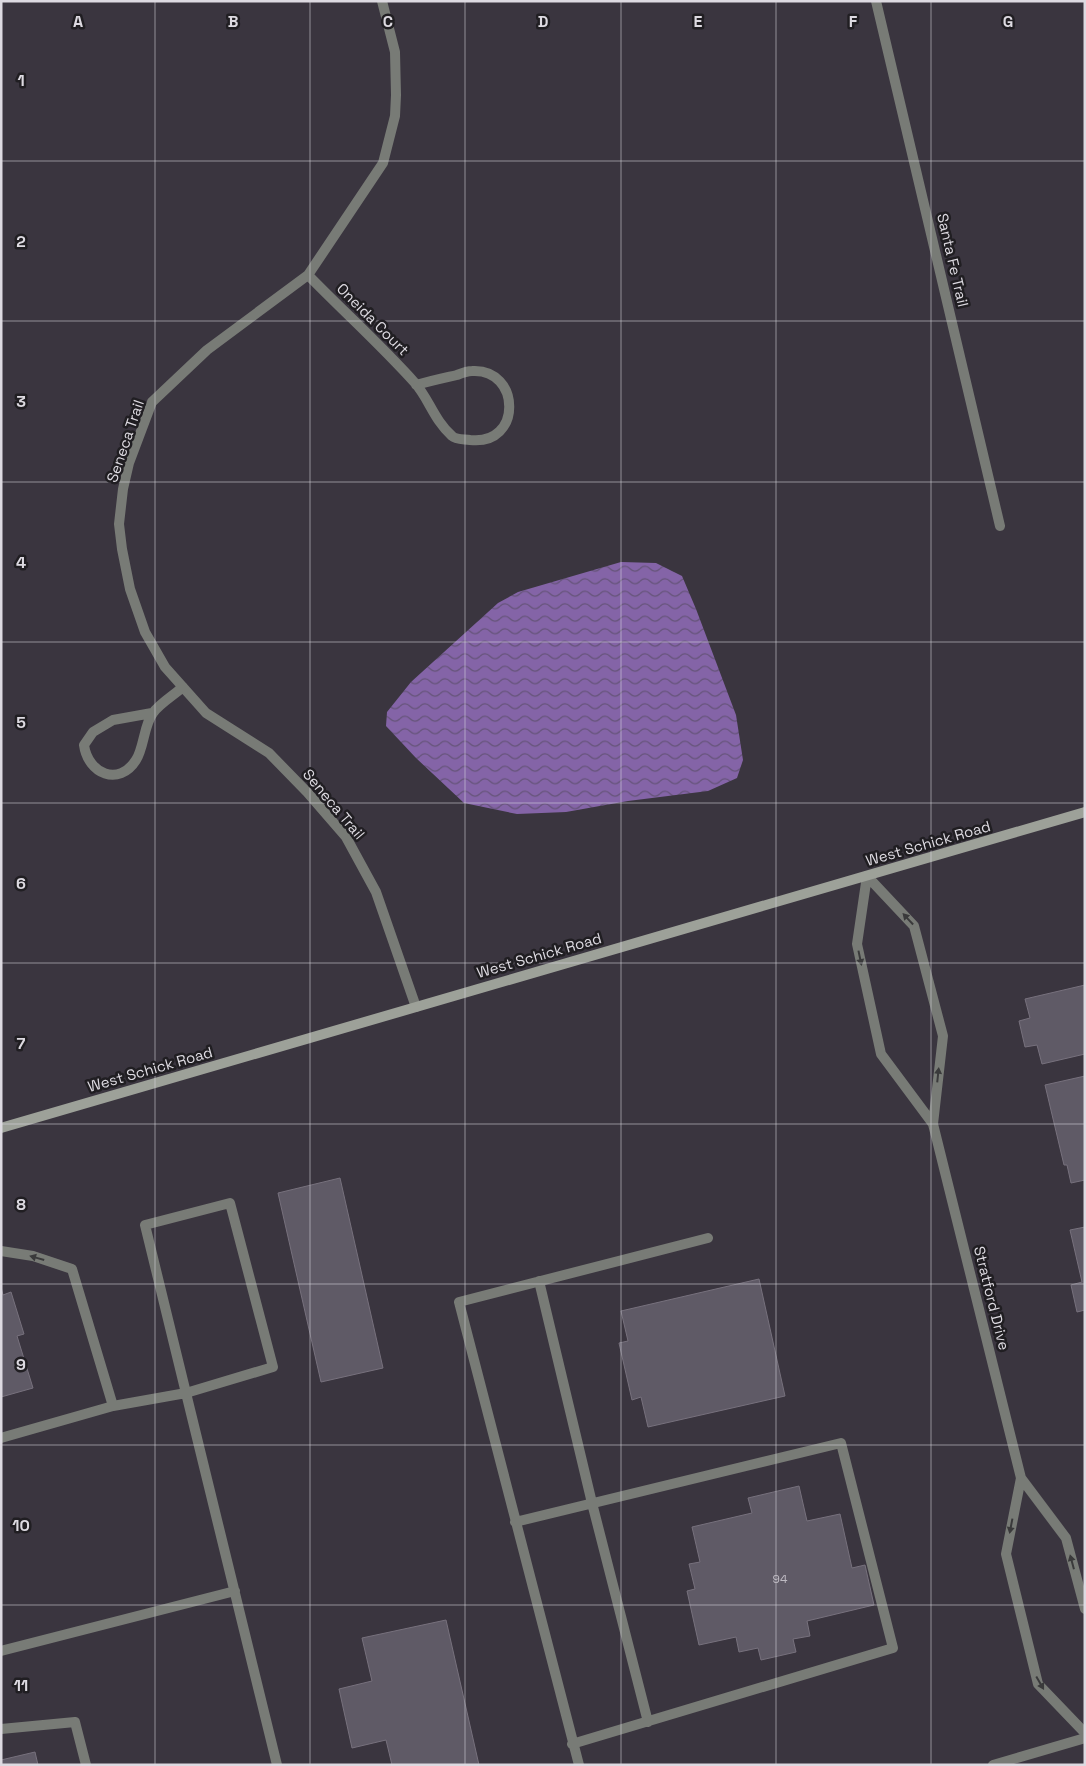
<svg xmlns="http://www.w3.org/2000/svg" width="1086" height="1766" viewBox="0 0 1086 1766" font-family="'Space Grotesk',sans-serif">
<defs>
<pattern id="water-waves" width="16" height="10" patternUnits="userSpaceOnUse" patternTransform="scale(1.25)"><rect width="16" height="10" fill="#8464a7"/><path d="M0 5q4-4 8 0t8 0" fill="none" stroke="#66547a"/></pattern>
</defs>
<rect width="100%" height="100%" fill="#3a353f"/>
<!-- water -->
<path fill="url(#water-waves)" d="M621,562L656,563L682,576L696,609L736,715L743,760L737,778L708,791L628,801L566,812L517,814L464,803L416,758L386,726L387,712L411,682L498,603L518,592Z"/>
<!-- building -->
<path fill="#5f5a66" stroke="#77717d" d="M1085,985V1054L1042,1064L1037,1045L1025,1047L1019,1021L1030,1018L1025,999Z
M1085,1076V1180L1071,1183L1067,1165H1064L1045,1085Z
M340,1178L383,1368L321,1382L278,1193Z
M1085,1227V1310L1077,1312L1071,1285L1082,1282L1070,1230Z
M759,1279L785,1396L648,1427L641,1397L632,1400L619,1343L628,1341L621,1311Z
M1,1287L3,1295L11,1292L24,1334L17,1336L33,1388L1,1397Z
M799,1486L807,1521L840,1514L852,1568L865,1565L874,1605L807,1621L810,1636L793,1639L796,1652L761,1660L758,1648L739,1652L736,1637L699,1645L687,1591L695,1589L689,1564L700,1562L692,1527L752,1513L748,1498Z
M446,1620L479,1765H392L386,1740L352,1748L339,1689L372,1681L362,1638Z
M35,1752L38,1765H1V1760Z"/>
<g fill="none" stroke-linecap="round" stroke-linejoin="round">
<!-- lane -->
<path stroke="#787b76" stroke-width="10" d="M867,876L914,926L943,1036L933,1124L1021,1478L1066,1538L1085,1609
M867,876L857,944L881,1054L933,1124
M230,1203L273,1367L186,1393L145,1225Z
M1,1251L33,1256L72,1269L113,1406
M539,1281L592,1503L648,1722
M1,1438L113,1406L186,1393L277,1765
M1021,1478L1006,1554L1038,1684L1085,1733
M515,1522L841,1443L893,1648L572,1744
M1,1651L235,1591
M1,1729L75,1722L86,1765
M579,1765L459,1302L708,1238"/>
<!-- street -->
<path stroke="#787b76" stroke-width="10" d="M382,1L395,52L396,95L395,116L383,163L308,275L207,350L152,402L129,463L123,489L119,524L122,549L130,589L145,632L165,667L206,713L269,753L307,792L346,837L376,892L416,1007
M876,1L1000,526
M308,275C343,311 381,345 415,383C429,399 434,420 452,436C456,440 464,439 470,440C523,446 521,368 472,371C467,371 462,373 457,375C444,378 430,381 416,385
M152,713L113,720L93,732L84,745C88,774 119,787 136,760C144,748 144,724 153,713C159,704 174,695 183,687
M993,1765L1085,1738"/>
<!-- secondary -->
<path stroke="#9da199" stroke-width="10" d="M1,1128L1085,812"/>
</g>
<!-- one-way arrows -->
<defs><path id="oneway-solid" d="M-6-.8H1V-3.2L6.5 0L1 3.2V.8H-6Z" transform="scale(1.25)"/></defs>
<g fill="#3a3a3b">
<use href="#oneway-solid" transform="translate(908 919) rotate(-133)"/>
<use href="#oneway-solid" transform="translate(860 958) rotate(78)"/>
<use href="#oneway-solid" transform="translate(938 1075) rotate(-84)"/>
<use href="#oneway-solid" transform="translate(37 1258) rotate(-164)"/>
<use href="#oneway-solid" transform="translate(1011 1526) rotate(101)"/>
<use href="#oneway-solid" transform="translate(1072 1562) rotate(-105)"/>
<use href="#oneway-solid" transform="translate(1040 1683) rotate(60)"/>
</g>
<!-- grid -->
<path fill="none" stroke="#dddae1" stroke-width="1" stroke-opacity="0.55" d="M155,1V1765M310,1V1765M465,1V1765M621,1V1765M776,1V1765M931,1V1765M1,161H1085M1,321H1085M1,482H1085M1,642H1085M1,803H1085M1,963H1085M1,1124H1085M1,1284H1085M1,1445H1085M1,1605H1085"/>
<g text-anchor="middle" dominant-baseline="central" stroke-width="5" stroke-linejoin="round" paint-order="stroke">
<!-- number labels -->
<g font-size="12" fill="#bebac2">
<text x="780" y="1579">94</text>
</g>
<!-- street labels -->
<g font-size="15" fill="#dddae1" stroke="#201e22">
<text transform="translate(953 260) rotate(77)">Santa Fe Trail</text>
<text transform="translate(373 319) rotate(45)">Oneida Court</text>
<text transform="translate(125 441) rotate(-71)">Seneca Trail</text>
<text transform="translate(334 804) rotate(50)">Seneca Trail</text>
<text transform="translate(928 843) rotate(-16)">West Schick Road</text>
<text transform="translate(539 955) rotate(-16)">West Schick Road</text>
<text transform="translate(150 1069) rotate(-16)">West Schick Road</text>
<text transform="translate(992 1298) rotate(76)">Stratford Drive</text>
</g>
</g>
<g font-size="16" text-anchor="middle" font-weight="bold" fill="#dddae1" stroke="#201e22" stroke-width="5" stroke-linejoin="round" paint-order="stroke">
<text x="78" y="27">A</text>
<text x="233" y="27">B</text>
<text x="388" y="27">C</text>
<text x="543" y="27">D</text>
<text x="698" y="27">E</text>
<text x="853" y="27">F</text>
<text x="1008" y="27">G</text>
<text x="21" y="86">1</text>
<text x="21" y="247">2</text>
<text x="21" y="407">3</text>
<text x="21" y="568">4</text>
<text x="21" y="728">5</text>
<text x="21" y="889">6</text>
<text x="21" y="1049">7</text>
<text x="21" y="1210">8</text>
<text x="21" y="1370">9</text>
<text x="21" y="1531">10</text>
<text x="21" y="1691">11</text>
</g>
<!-- border -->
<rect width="1086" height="1766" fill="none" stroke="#dddae1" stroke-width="5"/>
</svg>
